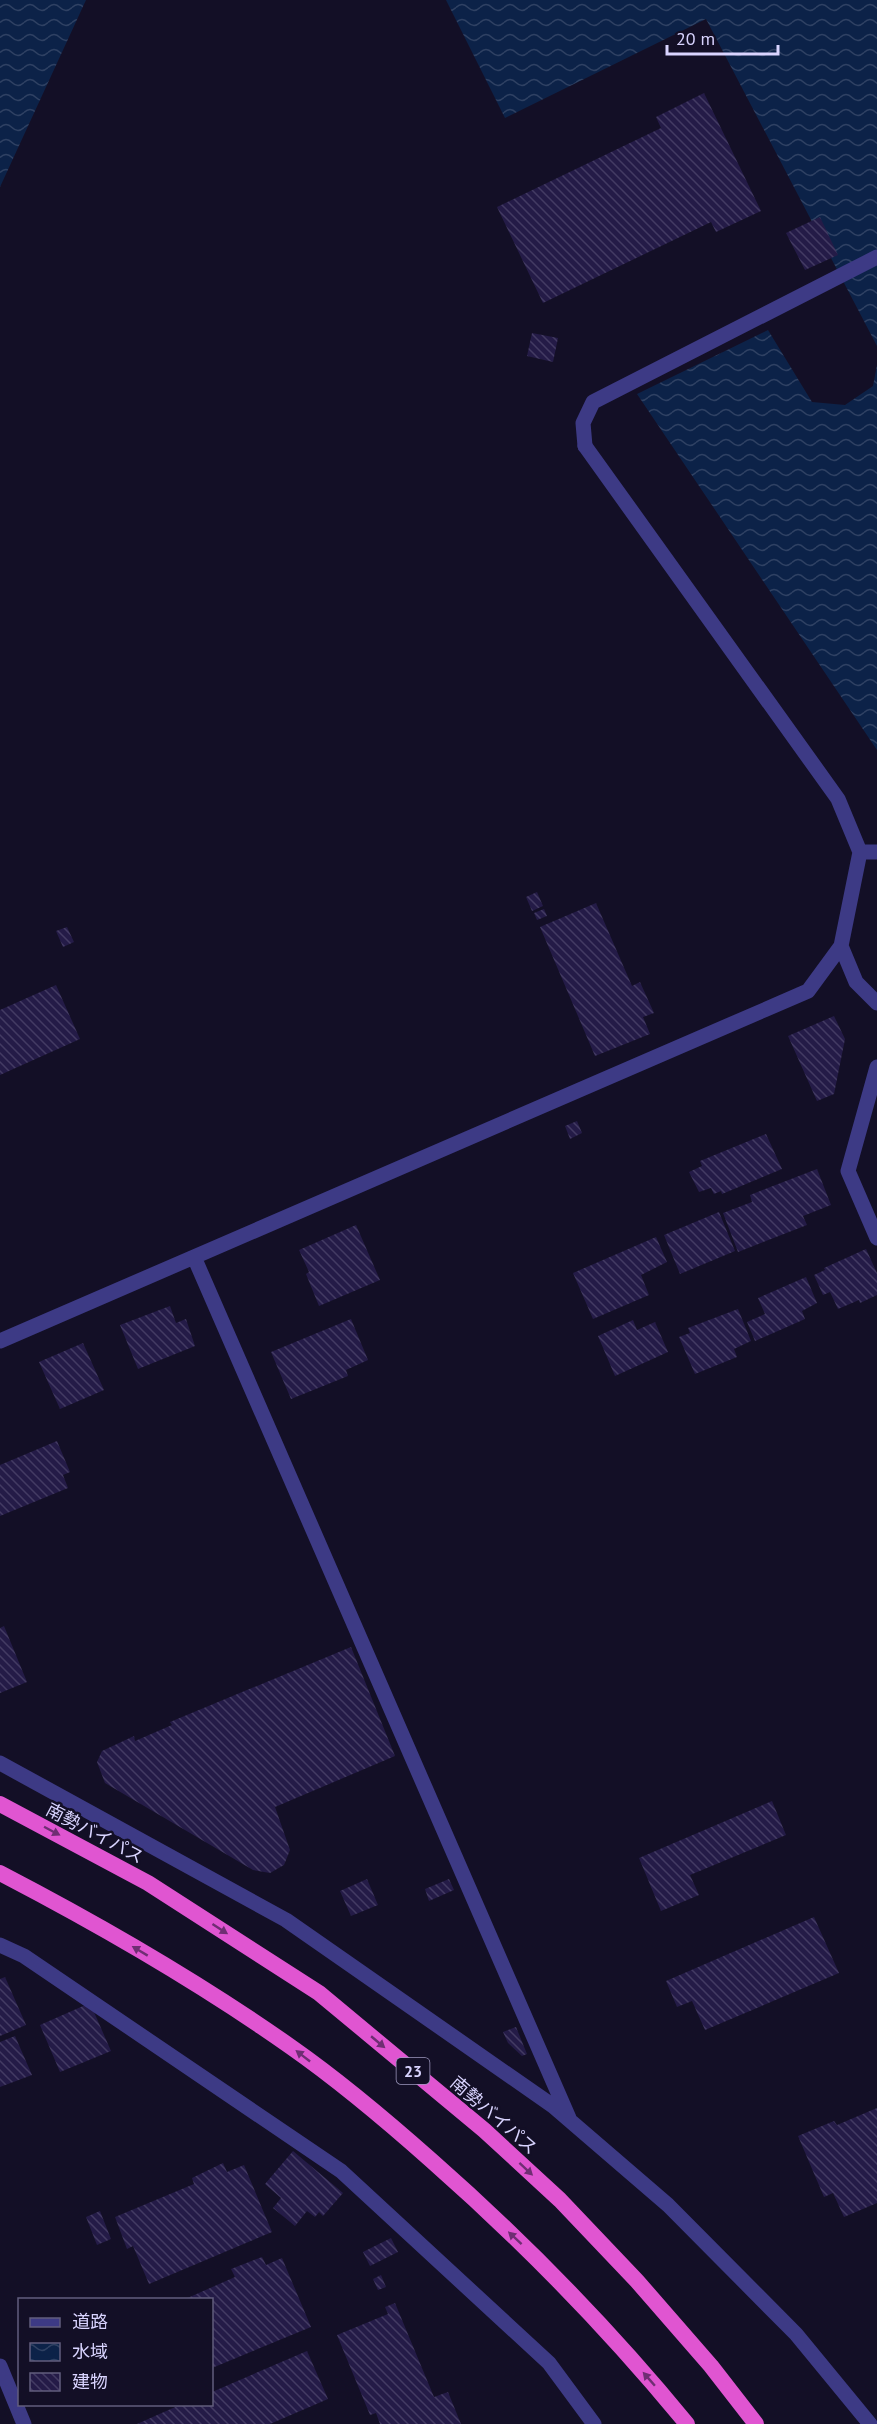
<svg xmlns="http://www.w3.org/2000/svg" width="877" height="2424" viewBox="0 0 877 2424" font-family="'PT Sans','Noto Sans JP',sans-serif">
<defs>
<pattern id="water-waves" width="16" height="10" patternUnits="userSpaceOnUse" patternTransform="scale(1.5)"><rect width="16" height="10" fill="#0c2248"/><path d="M0 5q4-4 8 0t8 0" fill="none" stroke="#2f4163"/></pattern>
<pattern id="building-back-hatch" width="6" height="6" patternUnits="userSpaceOnUse" patternTransform="scale(1.5)"><rect width="6" height="6" fill="#241b47"/><path d="M-1 5l2 2M0 0l6 6M5-1l2 2" fill="none" stroke="#433b63"/></pattern>
</defs>
<rect width="100%" height="100%" fill="#130f26"/>
<!-- water -->
<path fill="url(#water-waves)" d="M0,0H86L0,187Z
M446,0H877V346L706,19L505,118Z
M768,330L812,402L845,405L873,386L877,365V750L637,394Z"/>
<!-- building -->
<path fill="url(#building-back-hatch)" d="M704,93L761,211L716,232L711,222L543,303L497,207L661,128L656,117Z
M820,217L838,255L805,270L786,233Z
M532,333L558,338L553,362L527,356Z
M537,892L543,906L532,911L526,897Z
M596,903L632,986L640,982L654,1013L643,1017L650,1034L595,1056L540,927Z
M544,909L547,916L537,920L534,913Z
M67,927L74,942L63,947L56,931Z
M56,985L80,1039L0,1075V1010Z
M834,1016L845,1039L834,1094L817,1101L788,1036Z
M577,1121L582,1133L570,1139L565,1126Z
M766,1134L782,1169L722,1194L721,1191L714,1194L711,1188L699,1192L689,1172L702,1166L700,1161Z
M817,1169L831,1205L803,1216L807,1225L738,1252L723,1213L752,1202L750,1195Z
M719,1212L735,1251L680,1274L664,1235Z
M356,1225L380,1280L319,1306L306,1274L309,1272L299,1250Z
M656,1237L667,1262L641,1275L649,1295L593,1319L573,1273Z
M866,1249L877,1273V1295L860,1303L859,1300L838,1309L830,1292L823,1295L814,1275L825,1270L824,1268Z
M806,1277L817,1303L802,1311L805,1319L755,1341L747,1322L765,1314L758,1298Z
M170,1306L176,1323L186,1319L195,1346L138,1369L120,1325Z
M738,1309L751,1341L734,1349L737,1357L695,1374L679,1337L690,1333L688,1328Z
M351,1319L368,1360L346,1370L348,1376L291,1399L271,1352Z
M633,1320L637,1330L655,1322L668,1352L615,1376L598,1336Z
M83,1343L104,1390L60,1409L39,1362Z
M57,1441L70,1472L63,1475L68,1488L0,1516V1465Z
M4,1626L27,1682L0,1693V1628Z
M351,1647L395,1756L275,1807L290,1850L284,1865L270,1873L253,1870L105,1783L97,1762L102,1751L134,1736L135,1741L172,1725L170,1722Z
M772,1801L786,1835L690,1875L699,1895L661,1911L639,1858Z
M367,1879L378,1905L351,1916L340,1891Z
M449,1879L454,1890L429,1901L425,1889Z
M814,1917L839,1973L705,2030L692,2001L677,2007L666,1981Z
M5,1977L26,2025L0,2036V1979Z
M90,2003L111,2051L60,2072L40,2025Z
M516,2027L527,2054L522,2056L508,2043L503,2032Z
M15,2036L32,2075L0,2087V2042Z
M877,2108V2203L844,2217L833,2193L824,2197L798,2136L834,2121L837,2125Z
M293,2151L343,2193L323,2216L319,2212L315,2217L307,2211L295,2226L273,2208L281,2198L265,2184Z
M223,2163L227,2172L244,2165L272,2232L149,2284L133,2246L127,2249L115,2217L194,2184L192,2178Z
M100,2211L111,2239L97,2245L86,2217Z
M391,2238L398,2252L370,2266L363,2252Z
M262,2257L266,2265L282,2258L311,2327L212,2368V2300H183L235,2277L231,2269Z
M381,2275L386,2287L378,2290L373,2279Z
M395,2303L434,2397L448,2392L461,2424H380L376,2413L370,2415L337,2335L388,2314L385,2307Z
M307,2351L328,2399L270,2424H137L182,2404H212V2392Z"/>
<g fill="none" stroke-linecap="round" stroke-linejoin="round">
<!-- minor -->
<path stroke="#3d3a85" stroke-width="15" d="M860,852H877
M841,946L856,982L877,1003
M877,1067L848,1171L877,1238
M194,1257L569,2118
M0,1341L808,991L841,946L860,852L838,799L585,446
M0,1763L286,1920L553,2106L668,2205L796,2334L870,2424
M0,1945L24,1956L341,2171L549,2363L594,2424
M0,2366L24,2424"/>
<!-- tertiary -->
<path stroke="#3d3a85" stroke-width="15" d="M585,446L583,423L593,402L877,257"/>
<!-- trunk -->
<path stroke="#e055d1" stroke-width="16" d="M0,1804L148,1883L319,1993L484,2130L560,2200L637,2281L711,2366L756,2424
M0,1873C100,1925 199,1982 291,2047C341,2082 387,2121 432,2161C524,2242 609,2329 687,2424"/>
</g>
<!-- one-way arrows -->
<defs><path id="oneway-solid" d="M-6-.8H1V-3.2L6.5 0L1 3.2V.8H-6Z" transform="scale(1.5)"/></defs>
<g fill="#6f2e73">
<use href="#oneway-solid" transform="translate(52 1831) rotate(28)"/>
<use href="#oneway-solid" transform="translate(220 1929) rotate(33)"/>
<use href="#oneway-solid" transform="translate(140 1951) rotate(-149)"/>
<use href="#oneway-solid" transform="translate(378 2042) rotate(40)"/>
<use href="#oneway-solid" transform="translate(303 2056) rotate(-142)"/>
<use href="#oneway-solid" transform="translate(526 2169) rotate(43)"/>
<use href="#oneway-solid" transform="translate(515 2238) rotate(-137)"/>
<use href="#oneway-solid" transform="translate(649 2379) rotate(-131)"/>
</g>
<g text-anchor="middle" dominant-baseline="central" stroke-width="5" stroke-linejoin="round" paint-order="stroke">
<!-- shield labels -->
<rect fill="#130f26" stroke="#9e99be" stroke-width="1.5" x="396.5" y="2058" width="33" height="26" rx="4.5"/>
<g font-size="16" font-weight="bold" fill="#d9d4ff">
<text x="413" y="2071">23</text>
</g>
<!-- street labels -->
<g font-size="18" fill="#d9d4ff" stroke="#130f26">
<text transform="translate(95 1833) rotate(28)">南勢バイパス</text>
<text transform="translate(494 2115) rotate(41)">南勢バイパス</text>
</g>
</g>
<!-- legend -->
<rect x="18" y="2298" width="195" height="108" fill="#130f26" stroke="#625e7d" stroke-width="1.5"/>
<rect x="30" y="2318" width="30" height="9" fill="#3d3a85" stroke="#625e7d" stroke-width="1.5"/>
<text x="72" y="2328" font-size="18" fill="#d9d4ff">道路</text>
<rect x="30" y="2343" width="30" height="18" fill="url(#water-waves)" stroke="#625e7d" stroke-width="1.5"/>
<text x="72" y="2358" font-size="18" fill="#d9d4ff">水域</text>
<rect x="30" y="2373" width="30" height="18" fill="url(#building-back-hatch)" stroke="#625e7d" stroke-width="1.5"/>
<text x="72" y="2388" font-size="18" fill="#d9d4ff">建物</text>
<!-- scale -->
<path d="M667 45v9h111v-9" fill="none" stroke="#d9d4ff" stroke-width="3"/>
<text x="676" y="45" font-size="18" fill="#d9d4ff" stroke="#130f26" stroke-width="4.5" paint-order="stroke">20 m</text>
</svg>
